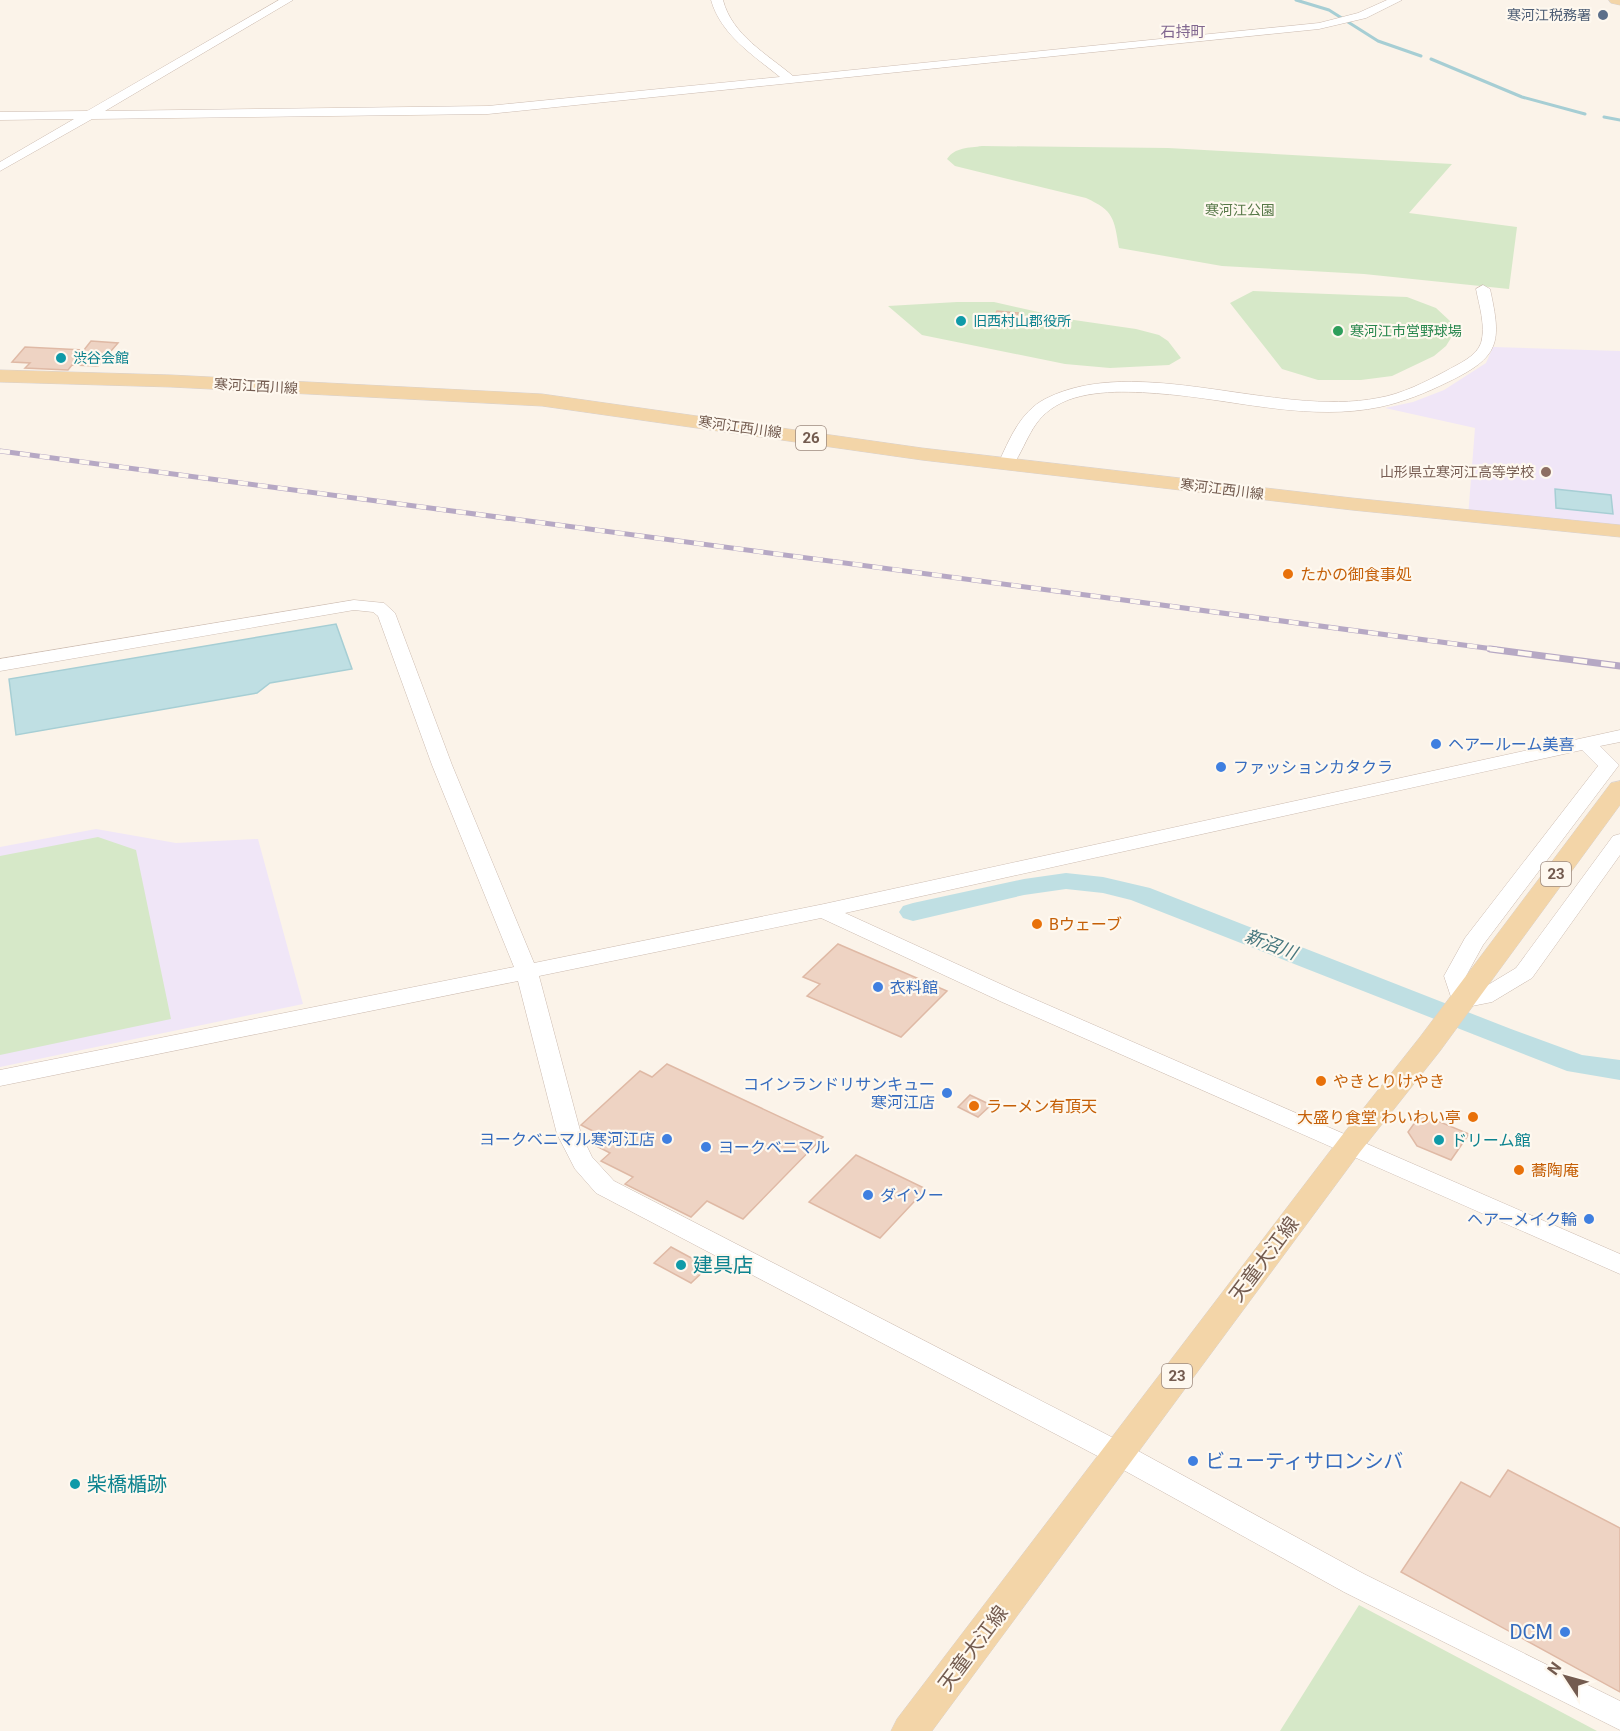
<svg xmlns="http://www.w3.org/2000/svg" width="1620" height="1731" viewBox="0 0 1620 1731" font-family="Roboto,'Noto Sans JP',sans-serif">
<rect width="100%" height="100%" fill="#fbf3e9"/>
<!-- education -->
<path fill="#f0e6f7" d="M1493,347L1620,351V531L1468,517L1475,428L1385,408L1413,402L1444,390L1486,363Z
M96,829L176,843L258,839L303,1004L0,1067V847Z"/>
<!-- green -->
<path fill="#d6e8c8" d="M982,146L1168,148L1452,164L1409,213L1517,227L1509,289L1364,274L1222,266L1119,248C1114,218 1114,211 1086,198L955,166L947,159C955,147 969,148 982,146Z
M1253,291L1407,297L1436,308L1450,321L1454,333L1446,346L1434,356L1392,376L1361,380H1318L1282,369L1230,303Z
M957,302H994L1074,320L1136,329L1159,335L1168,341L1181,358L1169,365L1110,368L1065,364L922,335L888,306Z
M98,837L136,850L171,1019L0,1055V856Z
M1359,1605L1597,1731H1280Z"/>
<!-- water -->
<path fill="#bfdfe3" stroke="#a6ced4" stroke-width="1.5" d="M1555,489L1611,495L1613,514L1556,508Z
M336,624L352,669L270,683L257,693L16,735L9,679Z"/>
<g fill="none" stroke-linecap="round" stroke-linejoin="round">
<!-- stream -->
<path stroke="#a6ced4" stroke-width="3" d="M1296,0L1329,10L1378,41L1421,56
M1431,59L1522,97L1585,114
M1604,117L1620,120"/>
<!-- river -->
<path fill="#bfdfe3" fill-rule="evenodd" d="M1066,873L1103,877L1150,888L1511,1029L1582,1055L1620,1060V1080L1567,1071L1131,900L1103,893L1066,889L1024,895L913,921L903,918L899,912L903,906L913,903L1024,879Z"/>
</g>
<!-- building -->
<path fill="#eed3c3" stroke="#dfb9a5" stroke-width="1.5" d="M997,311L1018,313L1013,325L992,322Z
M91,341L118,343L98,366L72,365L68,370L25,368L30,363L12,362L25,347L84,350Z
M838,944L947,991L901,1037L807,996L820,984L803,977Z
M667,1064L823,1137L743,1219L707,1201L691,1217L625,1184L633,1177L601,1161L610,1153L587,1141L595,1132L581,1125L640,1071L652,1077Z
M970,1095L991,1105L978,1117L958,1107Z
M1421,1114L1469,1134L1451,1160L1417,1146L1408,1132Z
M856,1155L926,1189L880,1238L809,1202Z
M671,1247L708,1267L691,1283L654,1263Z
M1508,1470L1620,1528V1692L1401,1572L1461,1482L1490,1497Z"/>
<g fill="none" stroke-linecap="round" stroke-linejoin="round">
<!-- minor casing -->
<g stroke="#ccbbb0" stroke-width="1">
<path id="minor" d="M279,0H293L105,111L488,106L780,77C753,55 721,35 711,0H723C732,35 767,54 793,76L1319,23L1358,13L1387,0H1402L1366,18L1319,29L488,114L92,119L0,171V162L74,119L0,120V112L87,111Z
M1483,285L1490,289C1502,343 1500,357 1448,382C1426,393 1403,402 1380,407C1313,421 1243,402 1176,395C1142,392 1101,388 1068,400C1031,415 1031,438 1012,467H1000L998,464C1009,440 1020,412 1045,399C1136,352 1277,418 1378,398C1402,394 1425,382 1446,371C1458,364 1476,357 1481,343C1486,326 1479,305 1476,289Z
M354,600L384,603L395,613L452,765L534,963L824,904L1620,730V742L1600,746L1619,765L1483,945L1466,976L1471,992L1478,991L1516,968L1613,836L1620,834V855L1532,978L1492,1002L1462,1008L1454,1006L1444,976L1465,938L1598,766L1582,750L845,913L1018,992L1620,1254V1274L1002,1002L821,918L539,976L581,1134L592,1157L614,1181L1129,1446L1364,1574L1620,1701V1730L1344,1592L1109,1462L596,1193L575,1169L557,1134L518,981L0,1086V1070L514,967L432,765L378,616L373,612L354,610L0,671V659Z"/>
</g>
<!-- major casing -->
<g stroke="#d8d1ce" stroke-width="1">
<path id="major" d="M1609,0H1620V5L1611,3Z
M0,370L171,375L542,394L922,448L1352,498L1620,525V537L1352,510L922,460L542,406L171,387L0,382Z
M1620,781V805L1440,1051L1360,1152L932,1731H891L897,1719L1340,1138L1420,1037L1611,783Z"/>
</g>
<!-- minor -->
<use href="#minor" fill="#fff" fill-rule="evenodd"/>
<!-- major -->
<use href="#major" fill="#f3d5a8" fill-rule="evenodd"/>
<!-- rail-far1 casing -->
<g stroke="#b6a8c4" stroke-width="5">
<path id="rail-far1" d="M0,451L1501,650"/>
</g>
<!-- rail casing -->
<g stroke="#b6a8c4" stroke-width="7">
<path id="rail" d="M1490,649L1620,666"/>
</g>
<!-- rail-far1 -->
<use href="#rail-far1" stroke="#fef8ef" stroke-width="4" stroke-dasharray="10" stroke-linecap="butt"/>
<!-- rail -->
<use href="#rail" stroke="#fef8ef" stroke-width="4.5" stroke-dasharray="14" stroke-linecap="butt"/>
</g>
<!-- markers -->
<circle fill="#5c6f8a" stroke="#fef8ef" stroke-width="2" cx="1603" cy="15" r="6"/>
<g fill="#0f9aa8" stroke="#fef8ef" stroke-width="2">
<circle cx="961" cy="321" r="6"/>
<circle cx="61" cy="358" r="6"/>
<circle cx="1439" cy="1140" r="6"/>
<circle cx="681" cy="1265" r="6"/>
<circle cx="75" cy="1484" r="6"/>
</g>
<circle fill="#2e9e5b" stroke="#fef8ef" stroke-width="2" cx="1338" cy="331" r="6"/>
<circle fill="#8d6e63" stroke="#fef8ef" stroke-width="2" cx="1546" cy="472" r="6"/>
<g fill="#e8710a" stroke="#fef8ef" stroke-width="2">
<circle cx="1288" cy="574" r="6"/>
<circle cx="1037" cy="924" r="6"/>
<circle cx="1321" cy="1081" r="6"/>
<circle cx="974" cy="1106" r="6"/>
<circle cx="1473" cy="1117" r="6"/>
<circle cx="1519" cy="1170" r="6"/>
</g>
<g fill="#3f7fe0" stroke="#fef8ef" stroke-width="2">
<circle cx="1436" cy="744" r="6"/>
<circle cx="1221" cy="767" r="6"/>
<circle cx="878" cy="987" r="6"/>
<circle cx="947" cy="1093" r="6"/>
<circle cx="667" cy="1139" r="6"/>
<circle cx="706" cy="1147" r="6"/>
<circle cx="868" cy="1195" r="6"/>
<circle cx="1589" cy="1219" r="6"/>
<circle cx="1193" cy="1461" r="6"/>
<circle cx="1565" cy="1632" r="6"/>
</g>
<g text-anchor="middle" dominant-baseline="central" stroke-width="4.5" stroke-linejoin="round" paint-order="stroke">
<!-- far-service labels -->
<g font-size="14" fill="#4e5e75" stroke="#fef8ef" text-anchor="end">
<text x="1591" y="15">寒河江税務署</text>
</g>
<!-- far-park labels -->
<g font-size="14" fill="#577848" stroke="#fef8ef">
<text x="1240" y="210">寒河江公園</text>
</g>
<!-- far-culture labels -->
<g font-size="14" fill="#0d838f" stroke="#fef8ef" text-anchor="start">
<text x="973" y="321">旧西村山郡役所</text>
<text x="73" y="358">渋谷会館</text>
</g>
<!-- far-leisure labels -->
<g font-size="14" fill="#27864d" stroke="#fef8ef" text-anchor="start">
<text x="1350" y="331">寒河江市営野球場</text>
</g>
<!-- far-street labels -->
<g font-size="14" fill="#735b4f" stroke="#fef8ef">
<text transform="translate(256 386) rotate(3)">寒河江西川線</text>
<text transform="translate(740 427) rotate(8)">寒河江西川線</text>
<text transform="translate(1222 489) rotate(7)">寒河江西川線</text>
</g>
<!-- far-education labels -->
<g font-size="14" fill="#785e54" stroke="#fef8ef" text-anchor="end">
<text x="1534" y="472">山形県立寒河江高等学校</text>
</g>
<!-- far-neighbourhood labels -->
<g font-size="15" fill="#80668f" stroke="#fef8ef">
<text x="1183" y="32">石持町</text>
</g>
<!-- shield labels -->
<g fill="#fef8ef" stroke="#9d8a7f" stroke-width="1.5">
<rect x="796" y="426" width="30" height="24" rx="4.5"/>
<rect x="1541" y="862" width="30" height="24" rx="4.5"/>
<rect x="1162" y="1364" width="30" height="24" rx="4.5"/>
</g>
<g font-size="15" font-weight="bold" fill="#735b4f">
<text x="811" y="438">26</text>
<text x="1556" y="874">23</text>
<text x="1177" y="1376">23</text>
</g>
<!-- food labels -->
<g font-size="16" fill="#c56008" stroke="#fef8ef" text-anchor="start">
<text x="1300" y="574">たかの御食事処</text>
<text x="1049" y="924">Bウェーブ</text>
<text x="1333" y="1081">やきとりけやき</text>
<text x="986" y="1106">ラーメン有頂天</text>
<text x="1461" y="1117" text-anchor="end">大盛り食堂 わいわい亭</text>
<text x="1531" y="1170">蕎陶庵</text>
</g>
<!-- shop labels -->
<g font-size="16" fill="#366cbe" stroke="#fef8ef" text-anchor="start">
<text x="1448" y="744">ヘアールーム美喜</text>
<text x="1233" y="767">ファッションカタクラ</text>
<text x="890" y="987">衣料館</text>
<text x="935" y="1084" text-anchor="end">コインランドリサンキュー<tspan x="935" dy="18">寒河江店</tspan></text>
<text x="655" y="1139" text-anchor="end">ヨークベニマル寒河江店</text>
<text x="718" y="1147">ヨークベニマル</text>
<text x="880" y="1195">ダイソー</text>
<text x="1577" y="1219" text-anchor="end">ヘアーメイク輪</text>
</g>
<!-- culture labels -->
<g font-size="16" fill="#0d838f" stroke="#fef8ef" text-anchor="start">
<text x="1451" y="1140">ドリーム館</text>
</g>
<!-- water labels -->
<g font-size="18" font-style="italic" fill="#47777e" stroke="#fef8ef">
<text transform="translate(1271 944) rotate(21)">新沼川</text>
</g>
<!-- near-street labels -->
<g font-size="20" fill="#735b4f" stroke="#fef8ef">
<text transform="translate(1264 1259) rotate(-53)">天童大江線</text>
<text transform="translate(973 1648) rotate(-53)">天童大江線</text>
</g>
<!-- near-culture labels -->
<g font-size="20" fill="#0d838f" stroke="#fef8ef" text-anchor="start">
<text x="693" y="1265">建具店</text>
<text x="87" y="1484">柴橋楯跡</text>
</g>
<!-- near-shop labels -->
<g font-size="20" fill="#366cbe" stroke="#fef8ef" text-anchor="start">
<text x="1205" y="1461">ビューティサロンシバ</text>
<text x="1553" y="1632" text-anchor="end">DCM</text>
</g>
</g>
<!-- north arrow -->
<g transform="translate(1566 1677) rotate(306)" stroke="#fef8ef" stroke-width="4.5" paint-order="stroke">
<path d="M0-4.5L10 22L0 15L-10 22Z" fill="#735b4f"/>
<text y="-9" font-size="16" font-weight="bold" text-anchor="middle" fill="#735b4f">N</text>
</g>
</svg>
